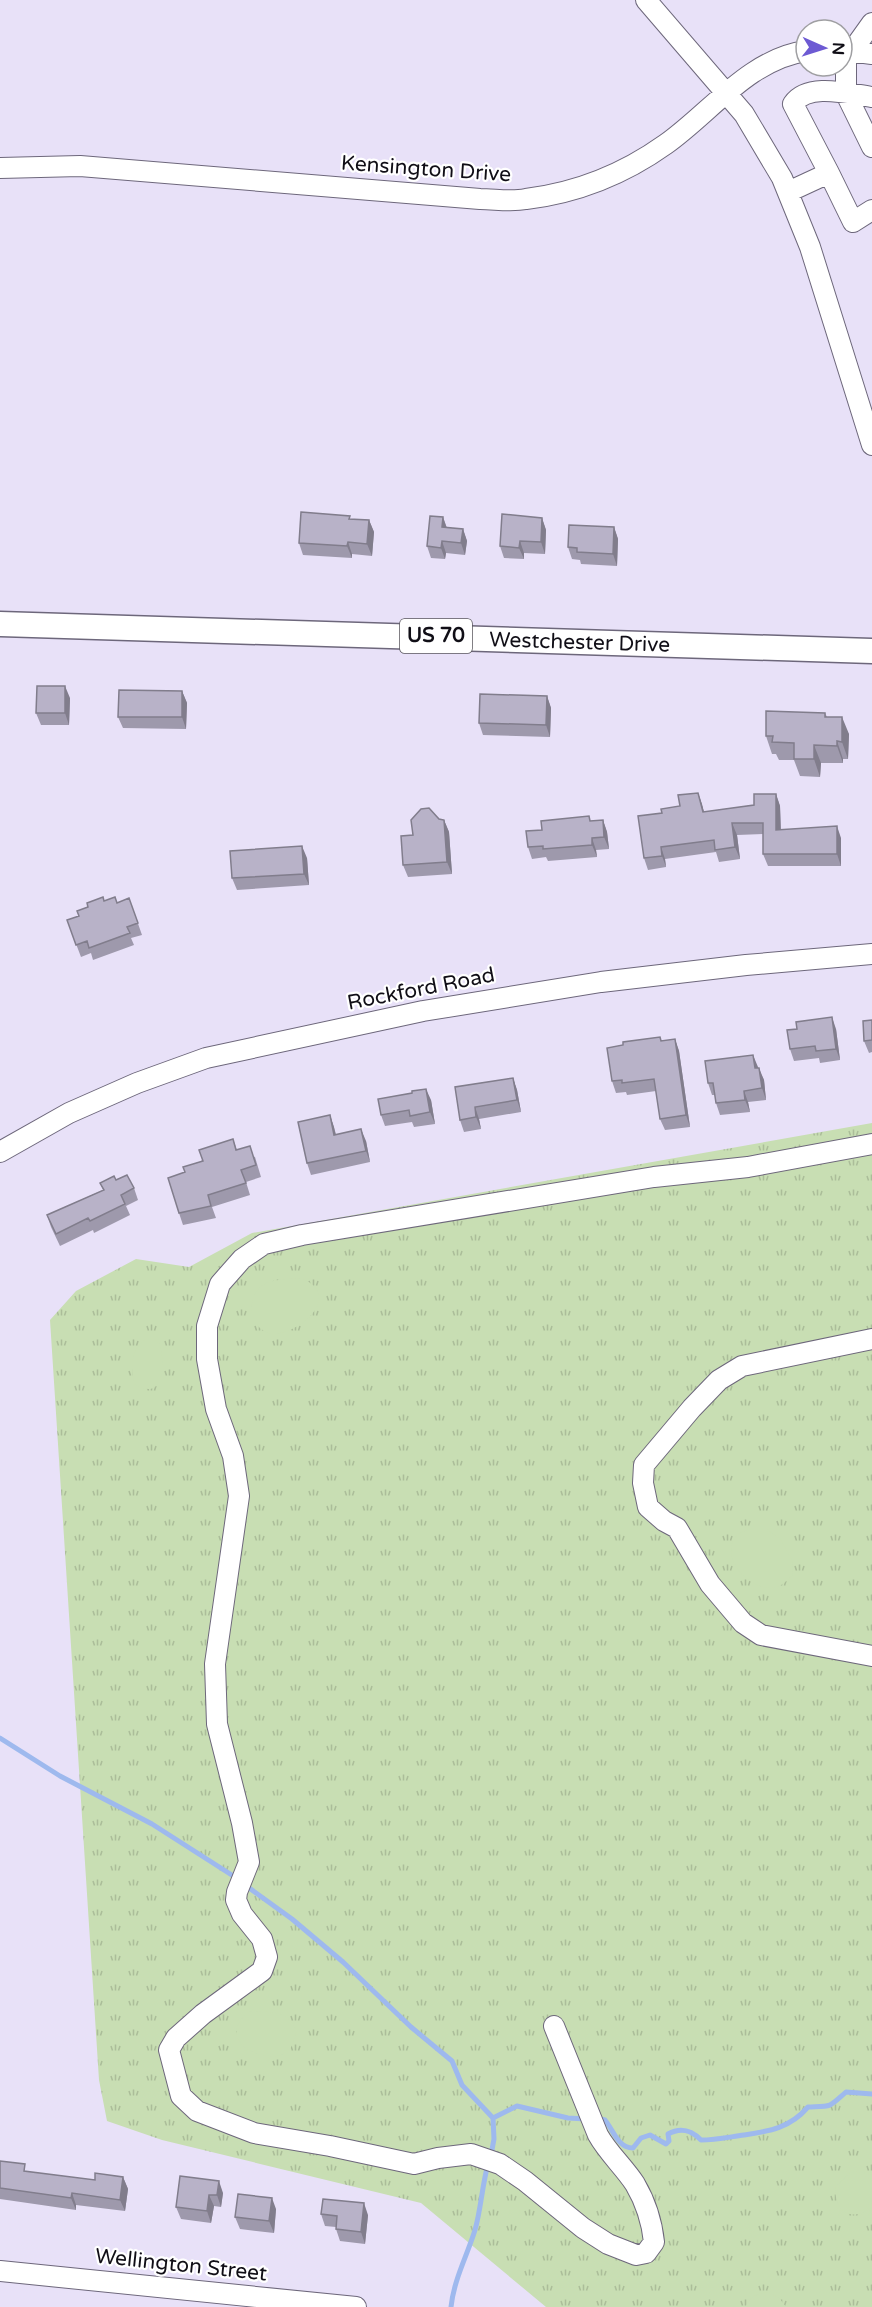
<svg xmlns="http://www.w3.org/2000/svg" width="872" height="2307" viewBox="0 0 872 2307" font-family="'Varela Round',sans-serif">
<defs>
<pattern id="grass-tufts" width="24" height="20" patternUnits="userSpaceOnUse" patternTransform="scale(1.5)"><rect width="24" height="20" fill="#c8deb3"/><path d="M3 7l-1-3M5 7V3M7 7l1-3M15 17l-1-3M17 17v-4M19 17l1-3" fill="none" stroke="#abbd99"/></pattern>
</defs>
<rect width="100%" height="100%" fill="#e8e1f8"/>
<!-- grass -->
<path fill="url(#grass-tufts)" d="M872,1123V2307H546L421,2203L162,2140L107,2121L99,2080L50,1320L76,1291L136,1259L189,1267L252,1233Z"/>
<!-- pitch -->
<path fill="#c8deb3" d="M301,1278C350,1298 286,1345 264,1331C246,1320 248,1289 269,1282C279,1279 290,1279 301,1278Z
M146,1339H153L160,1344C165,1364 165,1403 134,1384C131,1366 130,1350 146,1339Z
M753,1529H767L781,1540L793,1562L792,1576C788,1579 782,1586 777,1587C750,1595 714,1552 740,1533C743,1531 750,1530 753,1529Z
M250,2011C273,2013 286,2009 297,2031L290,2050C286,2052 281,2056 277,2056C258,2058 226,2045 240,2021C242,2018 247,2014 250,2011Z
M861,2172L872,2175V2207C851,2223 835,2212 835,2187L850,2173Z
M769,2292L780,2299L786,2307H746C749,2296 759,2293 769,2292Z"/>
<g fill="none" stroke-linecap="round" stroke-linejoin="round">
<!-- stream -->
<path stroke="#9eb9ee" stroke-width="5" d="M0,1738L60,1776L152,1824L238,1879
M245,1885L292,1919L343,1962L411,2027L452,2061L462,2085L493,2118L494,2139L491,2155
M493,2118L517,2106L568,2118L586,2119
M596,2118L605,2120C614,2131 617,2147 633,2148L641,2138L650,2135L666,2144L669,2141L668,2134C681,2127 691,2130 701,2140C716,2140 729,2137 744,2135C770,2131 790,2128 808,2107C833,2106 828,2108 846,2092L872,2094
M451,2307C454,2279 467,2256 475,2230C481,2209 482,2186 488,2164"/>
<!-- minor casing -->
<g stroke="#6d677b" stroke-width="22">
<path id="minor" d="M646,0L744,114L782,178L810,247L872,445
M842,50L872,54
M846,51V94L872,147
M852,51L872,23
M0,168L80,166L480,199C495,199 511,202 526,199C576,193 624,174 666,144C710,113 749,59 806,51
M829,173L793,104C808,82 849,94 872,97
M788,192L829,173L853,222L872,210
M0,1152L69,1113L137,1083L206,1058L423,1011L601,982L746,965L872,954
M872,1339L742,1366L719,1380L692,1408L644,1465L643,1483L648,1507L664,1521L677,1528L710,1584L743,1623L761,1635L872,1656
M554,2026L598,2135C608,2153 624,2167 635,2184C645,2201 652,2223 654,2242L646,2253L636,2255L608,2244L583,2228L525,2181L500,2164L471,2154L438,2158L414,2164L330,2146L254,2133L197,2111L181,2096L169,2050L176,2038L203,2014L262,1971L267,1957L262,1939L242,1914L236,1900L237,1892L249,1862L242,1823L217,1724L215,1664L239,1496L233,1456L216,1409L207,1359V1326L220,1284L242,1259L264,1244L302,1235L654,1177L748,1167L872,1144
M0,2271L356,2307"/>
</g>
<!-- major casing -->
<g stroke="#6d677b" stroke-width="27">
<g id="major">
<path id="s1" d="M0,624L872,651"/>
</g>
</g>
<!-- minor -->
<use href="#minor" stroke="#fff" stroke-width="20"/>
<!-- major -->
<use href="#major" stroke="#fff" stroke-width="24"/>
</g>
<!-- wall -->
<path fill="#9e99ac" d="M443,517L447,528L463,529L467,541L465,555L446,553L445,559L431,558L427,546Z
M542,518L546,530L545,554L524,553V559L504,558L500,546Z
M351,519L369,520L374,532L372,556L352,554V558L303,555L299,543Z
M614,527L618,539L617,566L581,564L580,560L572,559L568,547Z
M182,691L187,703L186,729L123,728L118,717Z
M547,696L551,708L550,737L483,735L479,723Z
M70,698L69,725H41L36,713Z
M825,713L827,717L849,734L848,759H843V763H821L820,777L800,776L794,760H779L776,754H772L766,736Z
M698,793L704,812L754,805L776,794L780,806L781,829L841,838V866H768L763,854V834L737,835L740,859L719,862L716,852L665,859L666,867L648,870L644,858L662,813L680,806Z
M439,819L444,820L449,832L452,874L408,877L403,865L413,835Z
M603,820L607,832L609,849L596,850L597,857L548,861L546,857L532,859L528,847L542,830Z
M307,858L309,885L237,890L232,878Z
M129,898L142,935L131,938L134,945L93,960L91,953L81,957L67,920L79,916L104,901L117,903Z
M872,1020V1052L869,1053L864,1041Z
M836,1029L840,1060L820,1063L819,1058L794,1061L790,1049Z
M675,1039L679,1051L690,1127L665,1130L660,1119L656,1091L627,1095L626,1092L616,1093L612,1081L662,1041Z
M758,1068L764,1080L766,1100L748,1102L750,1112L720,1115L716,1103L715,1095H712L708,1083Z
M513,1078L517,1090L521,1112L479,1119L481,1129L464,1132L460,1120L455,1087Z
M412,1093L431,1100L435,1124L414,1127L412,1122L385,1126L381,1115Z
M330,1115L336,1134L366,1141L370,1162L311,1175L307,1163Z
M233,1139L237,1150L255,1157L261,1177L246,1182L250,1195L212,1207L216,1218L183,1225L179,1213L185,1172Z
M116,1180L134,1188L138,1200L126,1206L130,1215L94,1233L93,1230L60,1246L51,1227L47,1215L103,1190L100,1183Z
M0,2161L28,2172L95,2180L123,2177L128,2189L125,2211L76,2205V2210L0,2199Z
M180,2176L223,2193L221,2207L214,2206L211,2223L181,2219L176,2207Z
M276,2209L274,2233L240,2229L235,2217Z
M321,2214L368,2215L365,2244L340,2241L336,2229V2227L325,2226Z"/>
<!-- shaded-wall -->
<path fill="#817d8c" d="M443,517L447,529L442,527Z
M542,518L546,530L545,554L541,542Z
M369,520L374,532L372,556L367,544Z
M614,527L618,539L617,566L613,554Z
M463,529L467,541L465,555L461,543Z
M442,541L446,553L445,559L441,548Z
M520,541L524,553V559L519,548Z
M348,542L352,554V558L347,546Z
M65,686L70,698L69,725L65,713Z
M182,691L187,703L186,729L182,717Z
M547,696L551,708L550,737L546,725Z
M842,717L849,734L848,759L842,742Z
M837,741L843,759V763L837,746Z
M814,745L821,763L820,777L814,759Z
M698,793L702,804L707,824L703,812Z
M776,794L780,806L781,841L776,830Z
M444,820L449,832L452,874L447,862Z
M603,820L607,832L609,849L604,837Z
M732,823L737,835L740,859L735,847Z
M837,826L841,838V866L837,854Z
M592,838L596,850L597,857L592,845Z
M302,846L307,858L309,885L304,874Z
M661,847L665,859L666,867L662,856Z
M832,1017L836,1029L840,1060L836,1049Z
M675,1039L679,1051L690,1127L686,1115Z
M753,1055L758,1067L759,1080L755,1068Z
M759,1068L764,1080L766,1100L762,1088Z
M513,1078L517,1090L521,1112L517,1100Z
M426,1089L431,1100L435,1124L430,1112Z
M744,1091L748,1102L750,1112L745,1100Z
M475,1107L479,1119L481,1129L476,1117Z
M330,1115L334,1127L338,1147L334,1135Z
M361,1129L366,1141L370,1162L366,1151Z
M123,2177L128,2189L125,2211L120,2200Z
M219,2181L223,2193L221,2207L217,2195Z
M72,2193L76,2205V2210L71,2198Z
M209,2195L214,2206L211,2223L207,2211Z
M272,2198L276,2209L274,2233L269,2221Z
M364,2203L368,2215L365,2244L361,2232Z"/>
<!-- building -->
<path fill="#b8b2c8" stroke="#817d8c" stroke-width="1.5" d="M301,512L350,516L349,519L369,520L367,544L348,542L347,546L299,543Z
M502,514L542,518L541,542L520,541L519,548L500,546Z
M430,516L443,517L442,527L463,529L461,543L442,541L441,548L427,546Z
M569,525L614,527L613,554L577,552V548L568,547Z
M37,686H65V713H36Z
M119,690L182,691V717H118Z
M480,694L547,696L546,725L479,723Z
M766,711L825,713V717H842V742L837,741V746L814,745V759H794V743L772,742L773,736H766Z
M698,793L703,812L754,805V794H776V830L837,826V854H763V823H732L735,847L715,850L714,840L661,847L662,856L644,858L638,816L662,813L661,809L680,806L678,795Z
M429,808L439,819L444,820L447,862L403,865L401,836L413,835L411,820L421,809Z
M589,816L590,821L603,820L604,837L592,838V845L543,849V846L528,847L526,831L542,830L541,821Z
M302,846L304,874L232,878L230,851Z
M103,897L104,901L115,897L117,903L129,898L138,923L127,927L130,933L89,948L87,941L76,945L67,920L79,916L77,911L88,907L87,903Z
M832,1017L836,1049L816,1051L815,1046L790,1049L787,1030L797,1029L796,1022Z
M872,1020V1040L864,1041L863,1021Z
M660,1037L661,1041L675,1039L686,1115L660,1119L654,1079L622,1083V1080L612,1081L607,1048L623,1045V1042Z
M753,1055L755,1068H759L762,1088L744,1091L745,1100L716,1103L713,1083H708L705,1061Z
M513,1078L517,1100L475,1107L476,1117L460,1120L455,1087Z
M426,1089L430,1112L410,1116L409,1110L381,1115L378,1099L412,1093V1091Z
M330,1115L334,1135L361,1129L366,1151L307,1163L298,1122Z
M233,1139L236,1150L250,1146L256,1165L241,1170L246,1183L208,1195L211,1206L179,1213L168,1178L185,1172L183,1167L203,1161L199,1150Z
M127,1175L134,1188L121,1195L125,1204L90,1221L88,1218L56,1234L47,1215L104,1190L100,1183L114,1176L116,1180Z
M0,2161L25,2164L24,2171L95,2180V2173L123,2177L120,2200L72,2193L71,2198L0,2188Z
M180,2176L219,2181L217,2195H209L207,2211L176,2207Z
M238,2194L272,2198L269,2221L235,2217Z
M323,2199L364,2203L361,2232L336,2229L337,2216L321,2214Z"/>
<g text-anchor="middle" dominant-baseline="central" stroke-width="4.5" stroke-linejoin="round" paint-order="stroke">
<!-- shield labels -->
<rect fill="#fff" stroke="#58565c" stroke-width="1.5" x="400" y="619" width="72" height="34" rx="4.5"/>
<g font-size="20" font-weight="bold" fill="#100e16">
<text x="436" y="636">US 70</text>
</g>
<!-- street labels -->
<g font-size="21" fill="#100e16" stroke="#fff">
<text transform="translate(426 169) rotate(4)">Kensington Drive</text>
<text stroke="none"><textPath href="#s1" startOffset="580">Westchester Drive</textPath></text>
<text transform="translate(421 989) rotate(-11)">Rockford Road</text>
<text transform="translate(181 2265) rotate(6)">Wellington Street</text>
</g>
</g>
<!-- north arrow -->
<g transform="translate(824 48) rotate(93)"><circle r="28" fill="#ffffff" stroke="#9f9fa2" stroke-width="1.5"/>
<path d="M0-4.5L10 22L0 15L-10 22Z" fill="#6d5ad3"/>
<text y="-9" font-size="16" font-weight="bold" text-anchor="middle" fill="#100e16">N</text>
</g>
</svg>
